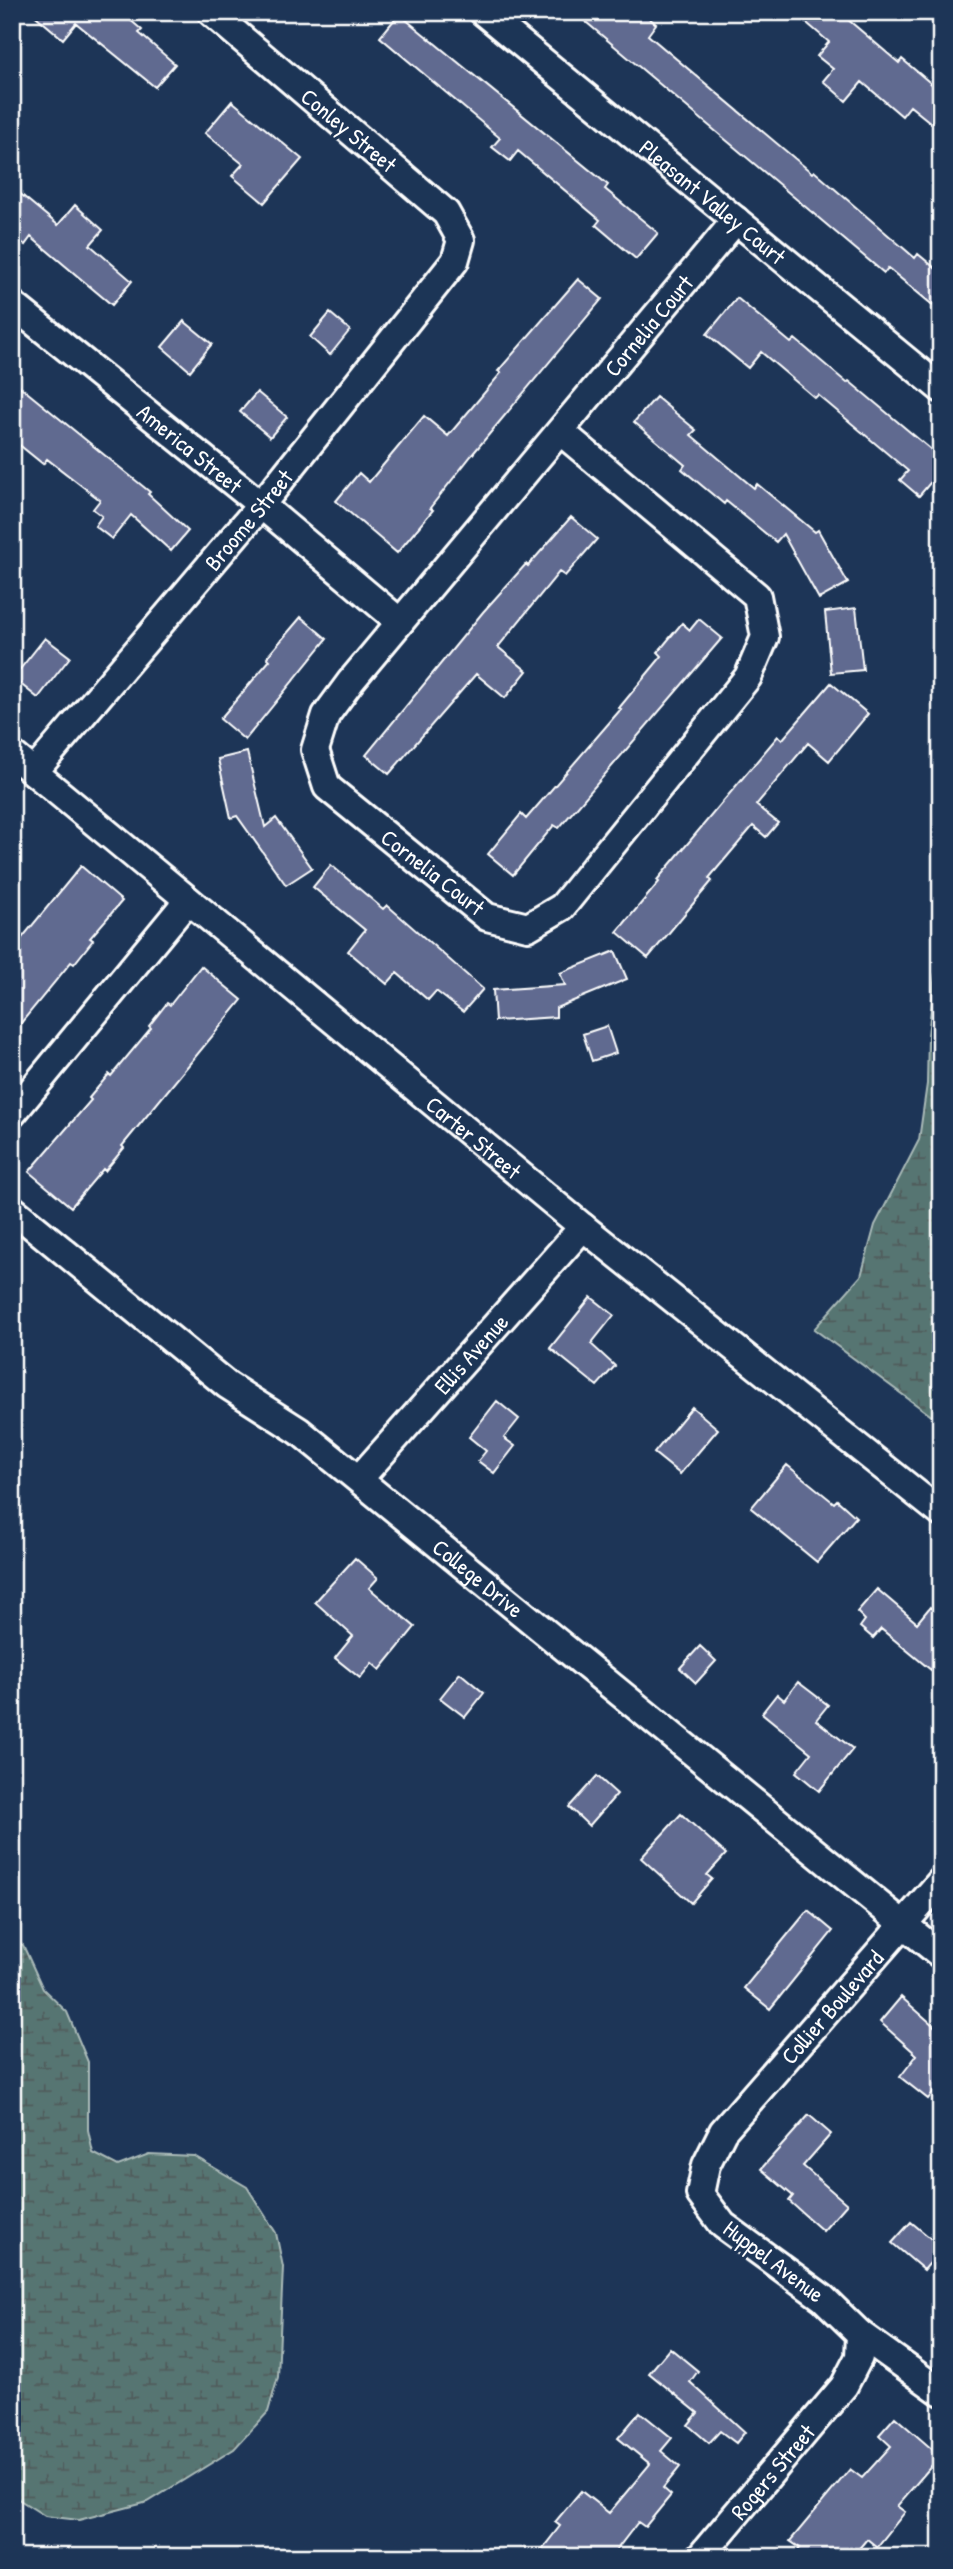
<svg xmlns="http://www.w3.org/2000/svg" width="953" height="2569" viewBox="0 0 953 2569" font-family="'Patrick Hand',sans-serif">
<defs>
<pattern id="wetland-marsh" width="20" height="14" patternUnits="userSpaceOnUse" patternTransform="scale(1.75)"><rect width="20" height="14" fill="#567472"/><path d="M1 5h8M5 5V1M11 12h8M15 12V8" fill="none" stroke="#505c5b"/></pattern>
</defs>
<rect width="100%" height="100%" fill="#1d3557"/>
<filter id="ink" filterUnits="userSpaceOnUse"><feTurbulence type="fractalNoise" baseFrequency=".0143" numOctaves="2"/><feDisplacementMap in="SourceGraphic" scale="14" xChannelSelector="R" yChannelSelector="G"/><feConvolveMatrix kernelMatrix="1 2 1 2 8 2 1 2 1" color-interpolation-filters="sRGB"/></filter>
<g filter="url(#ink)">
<!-- wetland -->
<path fill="url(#wetland-marsh)" stroke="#aabab8" stroke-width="2" d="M941,965V1423L814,1329L861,1276L875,1225L919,1140L927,1084L928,1035L935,974Z
M12,1940L23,1945L43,1989L67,2012L88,2062V2130L93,2153L118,2166L149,2154L194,2156L247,2187L276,2233L283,2267L278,2377L268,2412L234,2449L148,2502L79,2520L45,2516L12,2495Z"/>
<!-- building -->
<path fill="#616a90" stroke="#fff" stroke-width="2" d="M31,12H121L142,30L139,33L175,64L155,87L76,23L63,39Z
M574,12H642L656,24L648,35L812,173L814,171L915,258L918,254L941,273V312L888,268L884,273Z
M794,12H839L899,63L902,59L941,92V131L910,106L902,116L862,82L846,101L823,81L833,69L817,56L829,42Z
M399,14L608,185L605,189L658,233L636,259L596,225L600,220L518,151L510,161L492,147L500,138L380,37Z
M232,101L302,159L264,203L232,176L243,164L205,133Z
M12,187L58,225L75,205L103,230L90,245L132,281L112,305L31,237L25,245L12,235Z
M578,279L602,299L471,456L430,508L433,510L397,553L336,501L359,473L369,482L424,416L448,436L501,373L498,371Z
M737,298L791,343L795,339L847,383L849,381L941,458V470L919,496L900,480L908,471L818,395L815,398L761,352L748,368L707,334Z
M330,313L350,330L330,355L310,337Z
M184,321L212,344L190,371L162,347Z
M12,380L150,492L148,494L188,531L171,551L131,515L112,539L95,526L102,516L93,509L100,500L47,459L43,464L12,439Z
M257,392L287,417L270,437L240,412Z
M656,397L696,430L691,435L754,488L757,484L815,532L818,530L848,583L819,599L783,534L776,542L726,501L724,504L682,469L685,465L634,422Z
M571,517L597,539L565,576L559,572L498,647L527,671L505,698L476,674L389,774L366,755L483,612L526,564L528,566Z
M856,608L863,670L831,673L825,612Z
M301,617L327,639L245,740L220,719L270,660L267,657Z
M699,619L722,638L559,828L554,825L513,875L488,854L521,814L526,819L621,709L619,708L662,656L658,652L682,623L690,630Z
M45,638L70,657L38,698L13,678Z
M831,683L868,714L829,761L808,743L756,805L778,823L766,837L753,826L709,878L712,881L648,958L617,932L659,882L657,880L778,736L782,740Z
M247,752L265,827L276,818L312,868L286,885L237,816L231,818L218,759Z
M331,865L383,909L387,905L483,989L463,1012L436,991L428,1000L397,973L387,984L348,951L365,930L313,887Z
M81,866L122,901L90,938L93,940L74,964L71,962L12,1034V950Z
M615,951L627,979L556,1008V1017L495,1021L493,990L565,985L560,973Z
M201,966L242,1000L122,1146L124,1148L105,1171L103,1169L71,1207L29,1172L91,1100L89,1098L109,1074L111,1076L151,1028L149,1026L167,1003L170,1005Z
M607,1026L616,1053L592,1061L583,1034Z
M591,1297L614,1315L591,1344L615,1366L597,1386L550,1348Z
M497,1401L519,1419L504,1438L515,1446L494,1473L478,1461L486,1451L469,1437Z
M692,1407L718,1429L680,1474L654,1453Z
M787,1465L834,1503L837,1500L856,1517L817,1562L751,1508Z
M355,1558L378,1578L369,1588L415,1627L380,1670L372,1663L360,1678L335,1658L353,1636L315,1602Z
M877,1589L917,1623L930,1607L941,1617V1658L931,1670L881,1629L873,1638L860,1627L865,1620L857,1612Z
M700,1646L716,1661L696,1683L680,1668Z
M460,1673L484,1693L465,1717L440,1698Z
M798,1682L828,1705L816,1720L853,1749L819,1791L796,1772L811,1753L762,1713L777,1694L784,1700Z
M597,1776L617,1794L589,1826L569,1807Z
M681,1814L726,1854L707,1875L712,1879L691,1903L641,1858Z
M808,1910L833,1931L770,2009L744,1988Z
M901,1997L941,2032V2082L928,2099L900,2077L917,2055L880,2022Z
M809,2115L831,2134L803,2166L847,2204L823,2231L789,2201L793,2196L761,2169Z
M911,2222L941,2247V2250L924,2270L892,2243Z
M670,2348L698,2371L690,2382L745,2432L736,2443L720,2431L709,2443L688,2425L698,2413L649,2373Z
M640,2412L672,2438L661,2451L680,2467L663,2488L671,2495L645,2527L638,2522L611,2557H536L560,2526L555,2522L581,2491L609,2513L650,2464L618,2438Z
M895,2417L940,2456L897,2506L905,2512L877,2547L867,2539L852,2557H793L800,2548L790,2541L850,2469L862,2478L891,2446L879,2435Z"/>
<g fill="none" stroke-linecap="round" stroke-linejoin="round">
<!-- minor casing -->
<g stroke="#fff" stroke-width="32">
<g id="minor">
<path id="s1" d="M483,12L941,389"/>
<path id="s2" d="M12,304L261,505L400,622"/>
<path id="s3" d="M560,431L757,596L765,637L748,677L562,907L528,927L487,917L327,787L315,750L326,715L351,681L736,220"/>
<path id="s4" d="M12,754L583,1227L941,1513"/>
<path id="s5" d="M34,772L261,505L455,261L461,240L446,213L211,12"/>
<path d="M12,1114L188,900"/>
<path id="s6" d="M12,1209L227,1385L299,1431L941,1955"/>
<path id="s7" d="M359,1479L583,1227"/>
<path d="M860,2334L941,2392"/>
<path id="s8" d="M700,2557L844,2386L859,2357L860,2334L823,2298L723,2225L700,2194L706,2165L723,2131L941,1881"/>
</g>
</g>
<!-- minor -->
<use href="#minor" stroke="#1d3557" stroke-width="26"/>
</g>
</g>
<g text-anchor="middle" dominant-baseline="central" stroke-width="6" stroke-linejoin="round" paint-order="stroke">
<!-- street labels -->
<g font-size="23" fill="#fff" stroke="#1d3557">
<text transform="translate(349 130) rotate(40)">Conley Street</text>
<text stroke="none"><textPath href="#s1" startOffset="298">Pleasant Valley Court</textPath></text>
<text stroke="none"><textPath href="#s3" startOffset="1507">Cornelia Court</textPath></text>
<text stroke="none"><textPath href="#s2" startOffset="229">America Street</textPath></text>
<text stroke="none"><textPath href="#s5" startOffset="331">Broome Street</textPath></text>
<text transform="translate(433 872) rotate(38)">Cornelia Court</text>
<text stroke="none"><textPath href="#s4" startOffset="600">Carter Street</textPath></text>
<text stroke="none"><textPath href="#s7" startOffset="168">Ellis Avenue</textPath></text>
<text stroke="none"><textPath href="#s6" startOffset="595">College Drive</textPath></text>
<text stroke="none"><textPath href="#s8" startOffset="726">Collier Boulevard</textPath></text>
<text transform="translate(774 2261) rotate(37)">Huppel Avenue</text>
<text stroke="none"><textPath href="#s8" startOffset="112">Rogers Street</textPath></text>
</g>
</g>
<!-- margin -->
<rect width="953" height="2569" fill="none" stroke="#1d3557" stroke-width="42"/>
<rect x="21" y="21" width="911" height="2527" fill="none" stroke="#fff" stroke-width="2.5" filter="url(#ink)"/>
</svg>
